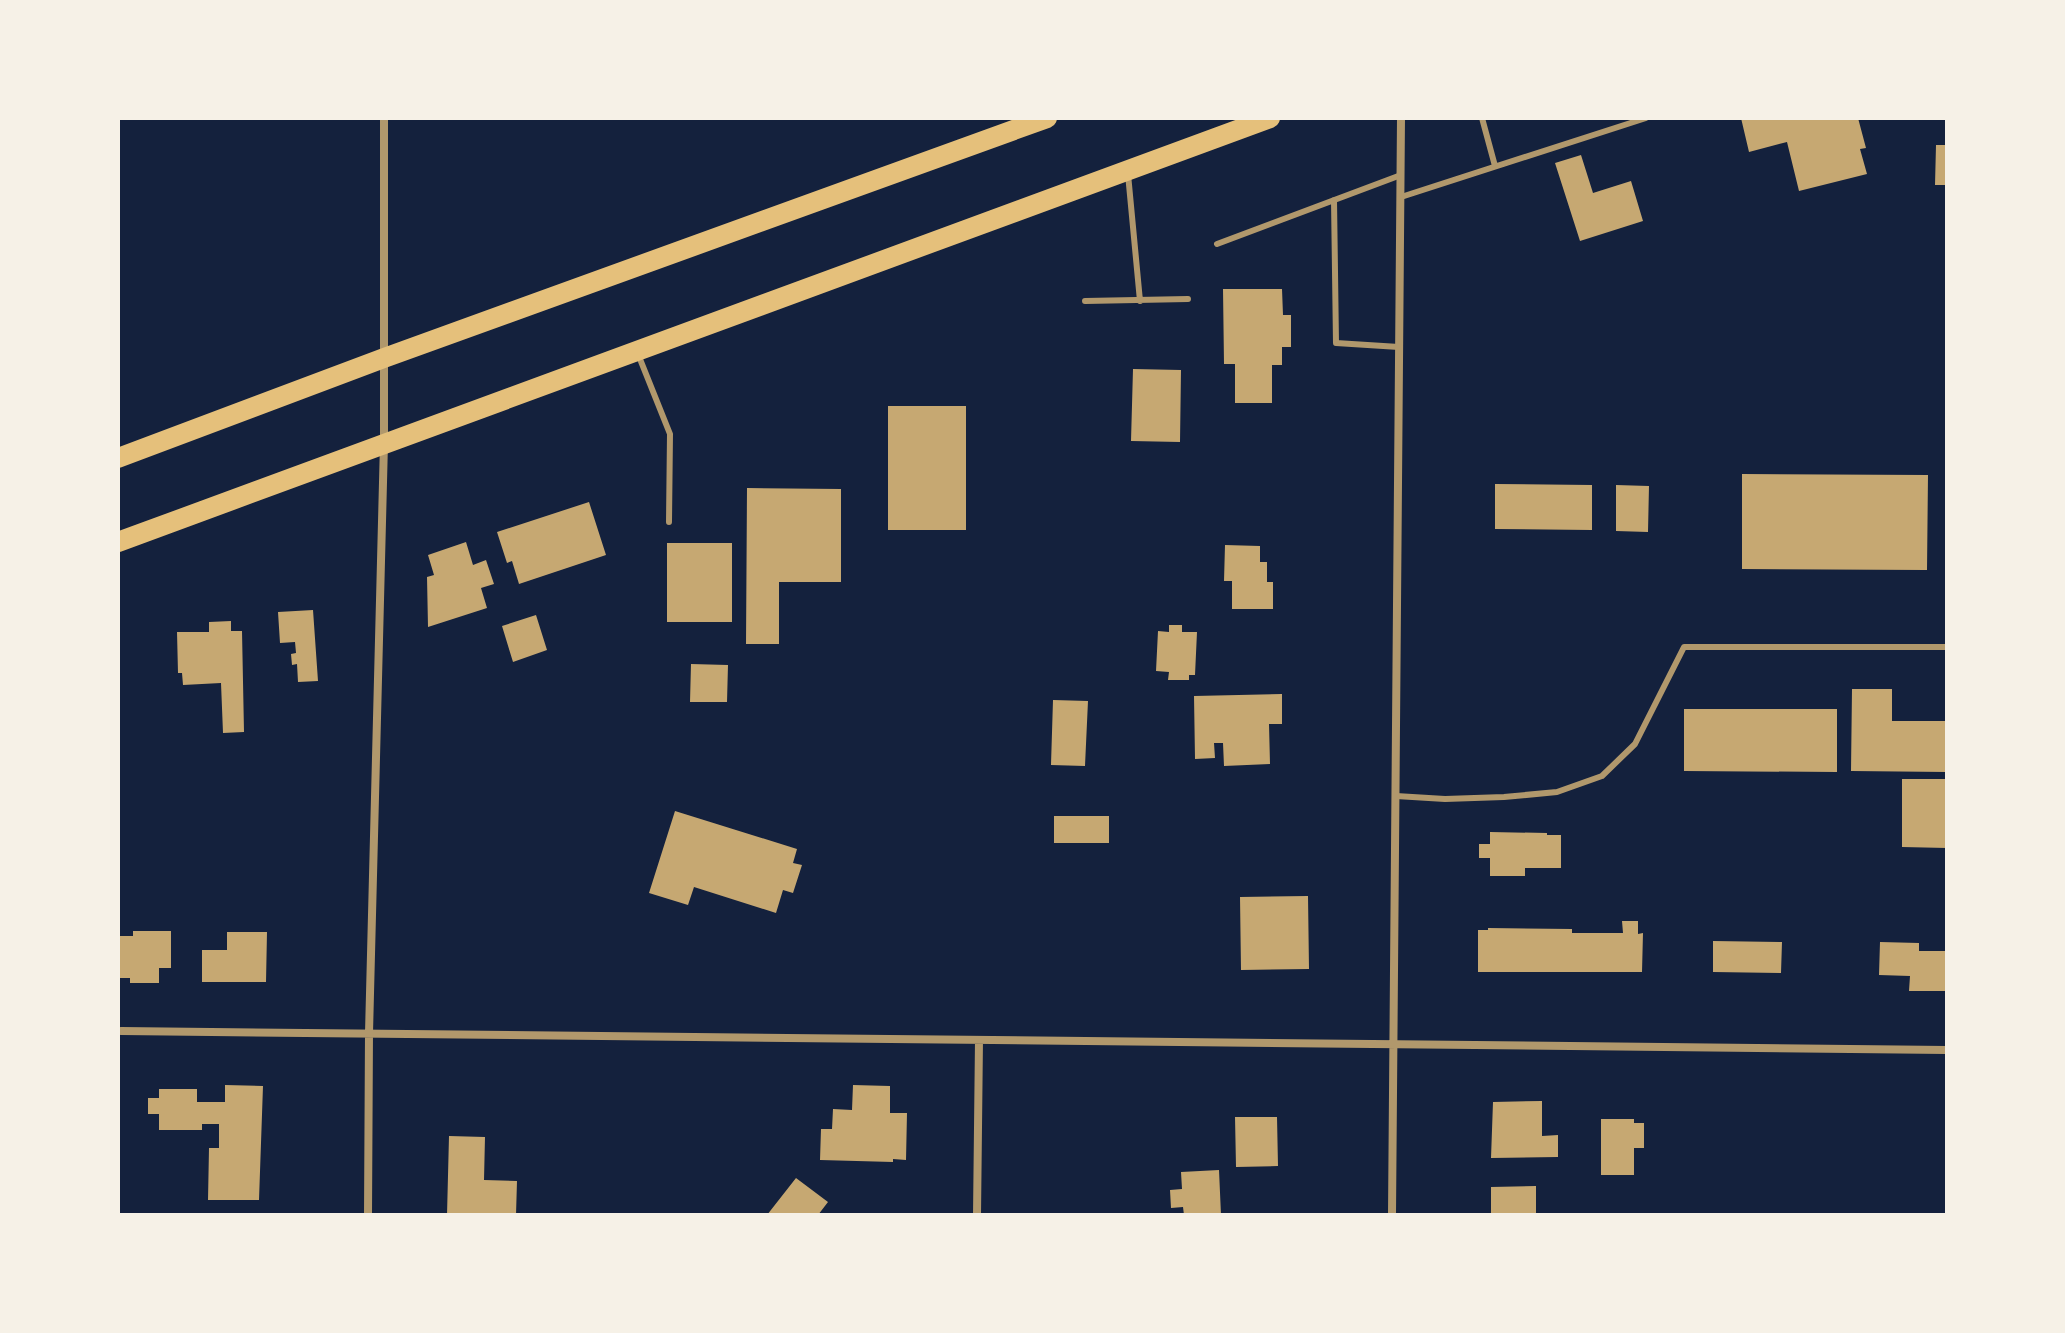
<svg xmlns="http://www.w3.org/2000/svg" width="2065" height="1333" viewBox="0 0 2065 1333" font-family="Poppins,sans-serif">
<rect width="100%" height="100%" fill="#14213d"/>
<!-- building -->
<path fill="#c6a872" d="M1741,118H1858L1866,148L1860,149L1867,174L1799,191L1787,142L1749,152Z
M1936,145H1947V185H1935Z
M1581,155L1593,193L1631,181L1643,221L1580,241L1555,163Z
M1223,289H1282L1283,315H1291V347H1282V365H1272V403H1235V364H1224Z
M1133,369L1181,370L1180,442L1131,441Z
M888,406H966V530H888Z
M1742,474L1928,475L1927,570L1742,569Z
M1495,484L1592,485V530L1495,529Z
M1616,485L1649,486L1648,532L1616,531Z
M747,488L841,489V582H779V644H746Z
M589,502L606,555L519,584L512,561L507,563L497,532Z
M466,542L473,565L486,560L494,584L481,588L487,608L428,627L427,577L434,575L428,555Z
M667,543H732V622H667Z
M1225,545L1260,546V562H1267V582H1273V609H1232V581H1224Z
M313,610L318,681L298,682L297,664L292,665L291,654L296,653L295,642L280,643L278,612Z
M536,615L547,650L513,662L502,626Z
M231,621V631H242L244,732L223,733L221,683L183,685L182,673H178L177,632H209V622Z
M1169,625H1182V632H1197L1195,675H1189V680H1168L1169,672L1156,671L1158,631L1169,632Z
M691,664L728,665L727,702H690Z
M1852,689H1892V721H1947V772L1851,771Z
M1282,694V724H1269L1270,764L1224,766L1223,743H1214L1215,758L1195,759L1194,696Z
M1053,700L1088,701L1085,766L1051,765Z
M1684,709H1837V772L1684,771Z
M1902,779H1947V848L1902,847Z
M675,811L797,849L793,863L802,865L793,893L783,890L776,913L694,887L688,905L649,893Z
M1054,816H1109V843H1054Z
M1490,832L1547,833V835H1561V868H1525V876H1490V858H1479V844H1490Z
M1308,896L1309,969L1241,970L1240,897Z
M1622,921H1638V934L1643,933L1642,972H1478V930H1488V928L1572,929V933H1623Z
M133,931H171V968H159V983H130V978H118V936H133Z
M227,932H267L266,982H202V950H227Z
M1713,941L1782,942L1781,973L1713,972Z
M1880,942L1919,943V951H1947V991H1909L1910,976L1879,975Z
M225,1085L263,1086L259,1200H208L209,1148H219V1124H202V1130H159V1114H148V1098H159V1089H197V1102H225Z
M853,1085L890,1086V1113H907L906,1160L893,1159V1162L820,1160L821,1129H832L833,1109L852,1110Z
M1542,1101V1136L1558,1135V1157L1491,1158L1493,1102Z
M1235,1117H1277L1278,1166L1236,1167Z
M1601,1119H1634V1123H1644V1148H1634V1175H1601Z
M449,1136L485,1137L484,1180L517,1181L516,1215H447Z
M1219,1170L1221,1215H1184L1183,1207L1171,1208L1170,1190L1182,1189L1181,1172Z
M796,1178L828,1202L818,1215H767Z
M1536,1186V1215H1491V1187Z"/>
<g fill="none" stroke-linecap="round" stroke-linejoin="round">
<!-- service -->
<path stroke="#b1986c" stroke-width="6" d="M1482,118L1495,166
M1128,174L1140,301
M1401,197L1646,118
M1334,200L1336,343L1399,347
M1217,244L1401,175
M1085,301L1188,299
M638,354L670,434L669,522
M1396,796L1445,799L1504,797L1557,792L1602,776L1635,744L1684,647H1947"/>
<!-- minor -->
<path stroke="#b1986c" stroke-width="8" d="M121,1031L1947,1050
M368,1215L369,1033L384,443V118
M977,1215L979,1040
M1392,1215L1401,118"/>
<!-- primary -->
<path stroke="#e5c07b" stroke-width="20" d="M118,458L384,358L1047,118
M118,542L1270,118"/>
</g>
<!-- border -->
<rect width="2065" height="1333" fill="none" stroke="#f6f1e7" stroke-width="240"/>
</svg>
